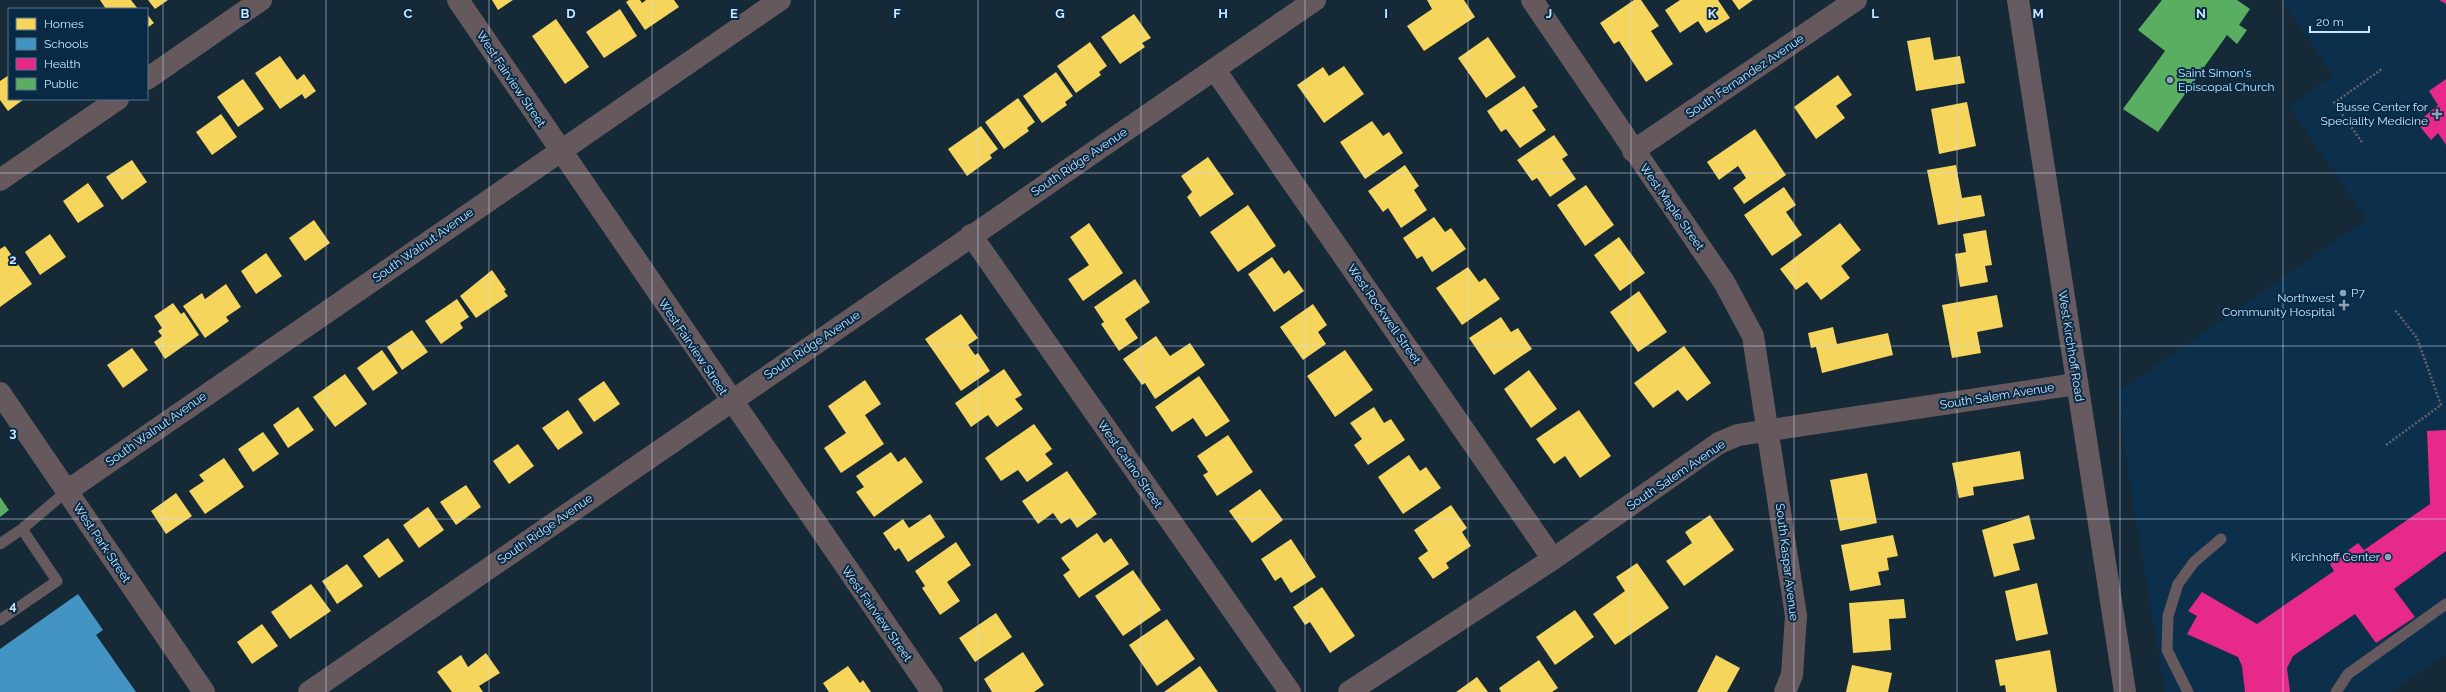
<svg xmlns="http://www.w3.org/2000/svg" width="2446" height="692" viewBox="0 0 2446 692" font-family="Raleway,sans-serif">
<rect width="100%" height="100%" fill="#162937"/>
<!-- built -->
<path fill="#0c2f4b" d="M2281,0H2446V654L2392,692H2165L2131,491L2118,392L2367,219L2289,107L2333,75Z"/>
<!-- homes -->
<path fill="#f6d55c" d="M100,0H131L138,9H106Z
M148,0H168L155,9Z
M492,0H513L498,10Z
M629,0H640L642,3L646,0H674L679,7L645,30L626,2Z
M1427,0H1464L1475,17L1424,51L1407,26L1432,9Z
M1634,0H1641L1659,26L1651,31L1673,64L1646,82L1619,41L1614,44L1600,23Z
M1680,0H1718L1730,18L1706,33L1698,21L1680,33L1665,10Z
M1732,0H1753L1739,10Z
M620,9L637,36L604,58L586,32Z
M147,14L154,23L147,28Z
M1134,14L1151,38L1142,43L1145,47L1120,64L1101,37Z
M556,19L589,67L565,84L532,36Z
M1488,37L1516,77L1486,98L1458,58Z
M1930,37L1934,60L1960,56L1965,83L1916,91L1907,41Z
M1090,42L1107,66L1099,72L1101,75L1076,93L1057,66Z
M280,56L297,80L304,74L316,91L305,99L302,94L280,109L255,73Z
M1344,66L1364,94L1324,123L1297,85L1323,67L1329,76Z
M1056,72L1073,96L1065,102L1067,105L1042,123L1023,96Z
M9,75V99H24L8,111L0,100V81Z
M1838,75L1852,95L1836,106L1845,118L1816,139L1794,107Z
M243,79L264,109L238,127L217,97Z
M1524,86L1538,107L1532,110L1546,130L1520,148L1506,129L1501,132L1487,111Z
M1018,98L1035,122L1027,128L1029,131L1004,149L985,122Z
M1967,102L1976,146L1939,154L1931,109Z
M221,114L237,137L212,155L196,132Z
M1372,121L1383,136L1389,132L1403,153L1365,179L1340,142Z
M981,126L998,149L990,155L992,158L967,176L948,149Z
M1755,129L1786,175L1744,204L1733,188L1746,178L1738,166L1719,180L1707,162Z
M1554,135L1568,155L1562,159L1576,179L1550,197L1537,178L1532,181L1517,160Z
M1208,157L1234,194L1200,217L1187,197L1192,192L1181,176Z
M132,160L147,182L122,200L106,177Z
M1405,165L1419,186L1414,190L1427,210L1401,228L1388,208L1383,212L1368,191Z
M1956,165L1962,198L1981,195L1985,216L1938,225L1927,170Z
M88,183L104,206L78,223L63,201Z
M1586,185L1614,225L1585,246L1557,205Z
M1784,187L1796,205L1786,212L1802,235L1772,256L1744,215Z
M1248,205L1276,246L1238,272L1210,232Z
M1434,217L1445,232L1451,228L1466,249L1432,272L1422,256L1417,259L1403,238Z
M314,220L330,243L305,261L289,238Z
M1089,223L1123,273L1083,301L1068,279L1089,265L1070,237Z
M1840,223L1861,250L1841,266L1850,278L1821,300L1807,282L1796,290L1780,269Z
M1986,230L1992,265L1985,266L1988,282L1960,287L1955,254L1966,252L1963,234Z
M50,234L66,257L40,275L25,252Z
M1619,237L1645,273L1620,291L1594,255Z
M5,246L32,284L0,307V249Z
M266,253L282,276L256,294L241,271Z
M1272,257L1284,274L1289,270L1304,291L1274,312L1248,274Z
M1468,267L1479,282L1485,278L1500,299L1462,325L1436,288Z
M492,270L506,290L504,291L508,296L476,318L460,296Z
M1135,279L1150,302L1125,319L1138,338L1119,351L1101,324L1104,322L1094,307Z
M226,284L241,307L226,317L229,321L205,338L183,306L202,293L205,299Z
M1639,291L1667,332L1638,352L1610,312Z
M1997,295L2003,327L1977,332L1981,353L1952,358L1942,305Z
M457,299L469,317L460,323L463,328L441,344L425,321Z
M173,303L181,314L184,312L199,335L165,359L154,342L162,336L158,331L162,328L154,316Z
M1313,304L1327,325L1318,332L1326,344L1303,360L1280,327Z
M961,314L978,338L968,345L975,355L978,353L990,371L961,391L925,339Z
M1501,317L1511,332L1518,328L1532,349L1494,375L1469,338Z
M1833,327L1837,344L1888,333L1893,355L1822,373L1816,347L1811,348L1808,333Z
M412,330L428,352L402,370L387,347Z
M1156,336L1170,356L1190,343L1205,365L1155,399L1145,383L1142,385L1123,359Z
M1684,346L1711,383L1687,401L1678,390L1653,408L1634,383Z
M132,348L148,370L123,388L107,365Z
M382,350L398,373L373,391L357,368Z
M1345,350L1373,390L1335,417L1307,376Z
M1004,369L1022,395L1015,399L1023,409L997,427L988,415L971,427L955,403Z
M1529,370L1557,409L1531,428L1504,389Z
M345,374L367,404L335,427L313,397Z
M1199,376L1230,421L1206,437L1193,418L1172,432L1155,407Z
M865,380L881,404L865,415L884,444L841,473L824,448L846,433L828,406Z
M604,381L620,404L594,422L578,399Z
M298,407L314,430L288,448L273,425Z
M1374,407L1384,423L1391,419L1405,440L1368,465L1354,445L1362,439L1350,423Z
M568,410L583,433L558,450L542,428Z
M1579,410L1611,456L1580,478L1565,456L1554,464L1536,439Z
M1034,424L1052,449L1045,454L1053,464L1027,482L1018,470L1001,481L985,458Z
M263,432L279,454L253,472L238,449Z
M1228,435L1253,472L1217,496L1203,475L1208,472L1197,456Z
M518,444L534,466L509,484L493,461Z
M2020,451L2024,479L1973,487L1974,495L1959,498L1952,463Z
M891,452L898,462L905,457L923,482L874,517L856,492L864,487L856,476Z
M1409,455L1420,471L1426,467L1441,488L1403,514L1378,477Z
M224,458L244,487L205,514L189,491L204,481L199,475Z
M1067,471L1097,514L1077,528L1070,518L1061,524L1053,513L1038,524L1022,501Z
M1867,473L1877,523L1840,531L1830,480Z
M466,485L481,507L456,525L440,502Z
M1260,489L1283,520L1252,543L1229,511Z
M176,493L192,516L166,534L151,511Z
M1451,505L1467,528L1462,532L1471,546L1446,563L1449,568L1433,579L1418,558L1428,551L1414,530Z
M428,507L444,530L419,548L403,525Z
M930,514L945,537L908,562L899,548L895,551L883,533L903,519L909,528Z
M1710,515L1734,550L1684,586L1666,561L1692,543L1685,532Z
M2029,515L2035,539L2013,544L2020,570L1994,577L1982,530Z
M1097,533L1104,543L1111,538L1129,564L1079,598L1063,575L1070,570L1061,558Z
M1893,535L1898,556L1887,558L1889,570L1878,572L1881,585L1850,591L1841,545Z
M388,538L404,561L379,578L363,556Z
M1291,539L1316,577L1291,593L1281,577L1275,581L1261,559Z
M956,542L971,565L947,582L960,601L940,615L922,588L925,586L915,571Z
M1637,563L1669,608L1615,645L1593,614L1625,591L1616,577Z
M347,564L363,586L337,604L322,581Z
M1133,570L1161,610L1123,636L1095,596Z
M2037,583L2048,634L2016,641L2005,591Z
M311,584L331,611L290,639L271,612Z
M1322,587L1355,636L1330,653L1310,622L1305,625L1293,607Z
M1904,599L1906,618L1889,619L1891,650L1853,653L1849,603Z
M1575,610L1594,637L1555,665L1536,637Z
M996,613L1012,637L975,662L959,638Z
M1167,619L1195,659L1157,686L1129,645Z
M262,624L278,646L252,664L237,642Z
M2050,650L2057,692H2006L2005,685L2000,686L1995,660Z
M1023,652L1044,685L1034,692H992L984,679Z
M486,653L500,673L479,686L483,692H452L437,672L461,655L468,667Z
M1716,655L1740,668L1727,692H1697Z
M1539,660L1558,688L1552,692H1501L1499,688Z
M1852,665L1892,673L1888,692H1846Z
M848,666L860,683L863,680L871,692H829L823,683Z
M1200,666L1218,692H1164Z
M1477,677L1488,692H1456Z"/>
<!-- schools -->
<path fill="#4393c3" d="M78,594L103,630L96,635L136,692H0V649Z"/>
<!-- health -->
<path fill="#e7298a" d="M2439,0H2446V4Z
M2446,79V145L2438,133L2431,140L2417,123L2438,105L2429,91Z
M2446,430V551L2394,589L2415,617L2376,643L2355,614L2293,656L2287,668L2290,692H2245L2242,666L2238,657L2187,634L2197,616L2188,611L2202,592L2257,624L2334,571L2330,564L2358,543L2364,550L2430,504L2427,431Z"/>
<!-- public -->
<path fill="#5aae61" d="M2162,0H2237L2250,9L2239,25L2247,30L2237,44L2227,35L2158,132L2123,109L2165,51L2138,30Z
M0,497L9,510L0,517Z"/>
<g fill="none" stroke-linecap="round" stroke-linejoin="round">
<!-- path -->
<path stroke="#67646a" stroke-width="2.5" stroke-dasharray="2 2" stroke-linecap="butt" d="M2362,142L2334,103L2382,69
M2386,445L2441,405L2417,338L2395,310"/>
<!-- service -->
<path stroke="#65595d" stroke-width="11" d="M0,544L22,529L67,491
M0,620L57,581L22,529
M2188,692L2167,650L2168,616L2178,584L2194,562L2221,539
M2336,692L2348,674L2446,604"/>
<!-- minor -->
<path stroke="#65595d" stroke-width="22" d="M458,0L932,692
M1532,0L1724,282L1753,336L1796,616L1792,675L1785,692
M1215,70L1553,559
M147,79L261,0
M1633,151L1856,0
M0,180L118,99
M971,235L1290,692
M0,393L204,692
M67,491L780,0
M309,692L1315,0
M1349,692L1553,559L1719,443L1738,435L2076,384"/>
<!-- secondary -->
<path stroke="#665a61" stroke-width="22" d="M2018,0L2125,692"/>
</g>
<!-- grid -->
<path fill="none" stroke="#cce4fc" stroke-width="1" stroke-opacity="0.55" d="M163,0V692M326,0V692M489,0V692M652,0V692M815,0V692M978,0V692M1141,0V692M1305,0V692M1468,0V692M1631,0V692M1794,0V692M1957,0V692M2120,0V692M2283,0V692M0,173H2446M0,346H2446M0,519H2446"/>
<!-- markers -->
<g fill="#8ca3b7" stroke="#082a45" stroke-width="1.5">
<circle cx="2170" cy="80" r="4"/>
<path d="M2435 108h4v4h4v4h-4v4h-4v-4h-4v-4h4z"/>
<circle cx="2343" cy="293" r="4"/>
<path d="M2342 299h4v4h4v4h-4v4h-4v-4h-4v-4h4z"/>
<circle cx="2388" cy="557" r="4"/>
</g>
<g text-anchor="middle" dominant-baseline="central" stroke-width="4" stroke-linejoin="round" paint-order="stroke">
<!-- poi labels -->
<g font-size="12" fill="#cce4fc" stroke="#082a45" text-anchor="end">
<text x="2178" y="73" text-anchor="start">Saint Simon's<tspan x="2178" dy="14">Episcopal Church</tspan></text>
<text x="2428" y="107">Busse Center for<tspan x="2428" dy="14">Speciality Medicine</tspan></text>
<text x="2351" y="293" text-anchor="start">P7</text>
<text x="2335" y="298">Northwest<tspan x="2335" dy="14">Community Hospital</tspan></text>
<text x="2380" y="557">Kirchhoff Center</text>
</g>
<!-- street labels -->
<g font-size="12" fill="#cce4fc" stroke="#082a45">
<text transform="translate(1745 76) rotate(-34)">South Fernandez Avenue</text>
<text transform="translate(511 79) rotate(56)">West Fairview Street</text>
<text transform="translate(1079 162) rotate(-34)">South Ridge Avenue</text>
<text transform="translate(1672 207) rotate(55)">West Maple Street</text>
<text transform="translate(423 245) rotate(-35)">South Walnut Avenue</text>
<text transform="translate(1384 314) rotate(55)">West Rockwell Street</text>
<text transform="translate(812 345) rotate(-34)">South Ridge Avenue</text>
<text transform="translate(2071 346) rotate(81)">West Kirchhoff Road</text>
<text transform="translate(693 347) rotate(56)">West Fairview Street</text>
<text transform="translate(1997 396) rotate(-9)">South Salem Avenue</text>
<text transform="translate(156 429) rotate(-35)">South Walnut Avenue</text>
<text transform="translate(1130 464) rotate(55)">West Catino Street</text>
<text transform="translate(1676 475) rotate(-34)">South Salem Avenue</text>
<text transform="translate(545 529) rotate(-35)">South Ridge Avenue</text>
<text transform="translate(102 543) rotate(56)">West Park Street</text>
<text transform="translate(1787 562) rotate(83)">South Kaspar Avenue</text>
<text transform="translate(877 614) rotate(55)">West Fairview Street</text>
</g>
</g>
<g font-size="13" text-anchor="middle" font-weight="bold" fill="#cce4fc" stroke="#082a45" stroke-width="4" stroke-linejoin="round" paint-order="stroke">
<text x="245" y="18">B</text>
<text x="408" y="18">C</text>
<text x="571" y="18">D</text>
<text x="734" y="18">E</text>
<text x="897" y="18">F</text>
<text x="1060" y="18">G</text>
<text x="1223" y="18">H</text>
<text x="1386" y="18">I</text>
<text x="1549" y="18">J</text>
<text x="1712" y="18">K</text>
<text x="1875" y="18">L</text>
<text x="2038" y="18">M</text>
<text x="2201" y="18">N</text>
<text x="13" y="264">2</text>
<text x="13" y="437">3</text>
<text x="13" y="610">4</text>
</g>
<!-- legend -->
<rect x="8" y="8" width="140" height="92" fill="#082a45" stroke="#56748e"/>
<rect x="16" y="18" width="20" height="12" fill="#f6d55c" stroke="#56748e"/>
<text x="44" y="28" font-size="12" fill="#cce4fc">Homes</text>
<rect x="16" y="38" width="20" height="12" fill="#4393c3" stroke="#56748e"/>
<text x="44" y="48" font-size="12" fill="#cce4fc">Schools</text>
<rect x="16" y="58" width="20" height="12" fill="#e7298a" stroke="#56748e"/>
<text x="44" y="68" font-size="12" fill="#cce4fc">Health</text>
<rect x="16" y="78" width="20" height="12" fill="#5aae61" stroke="#56748e"/>
<text x="44" y="88" font-size="12" fill="#cce4fc">Public</text>
<!-- scale -->
<path d="M2310 26v6h59v-6" fill="none" stroke="#cce4fc" stroke-width="2"/>
<text x="2316" y="26" font-size="12" fill="#cce4fc" stroke="#082a45" stroke-width="3" paint-order="stroke">20 m</text>
</svg>
